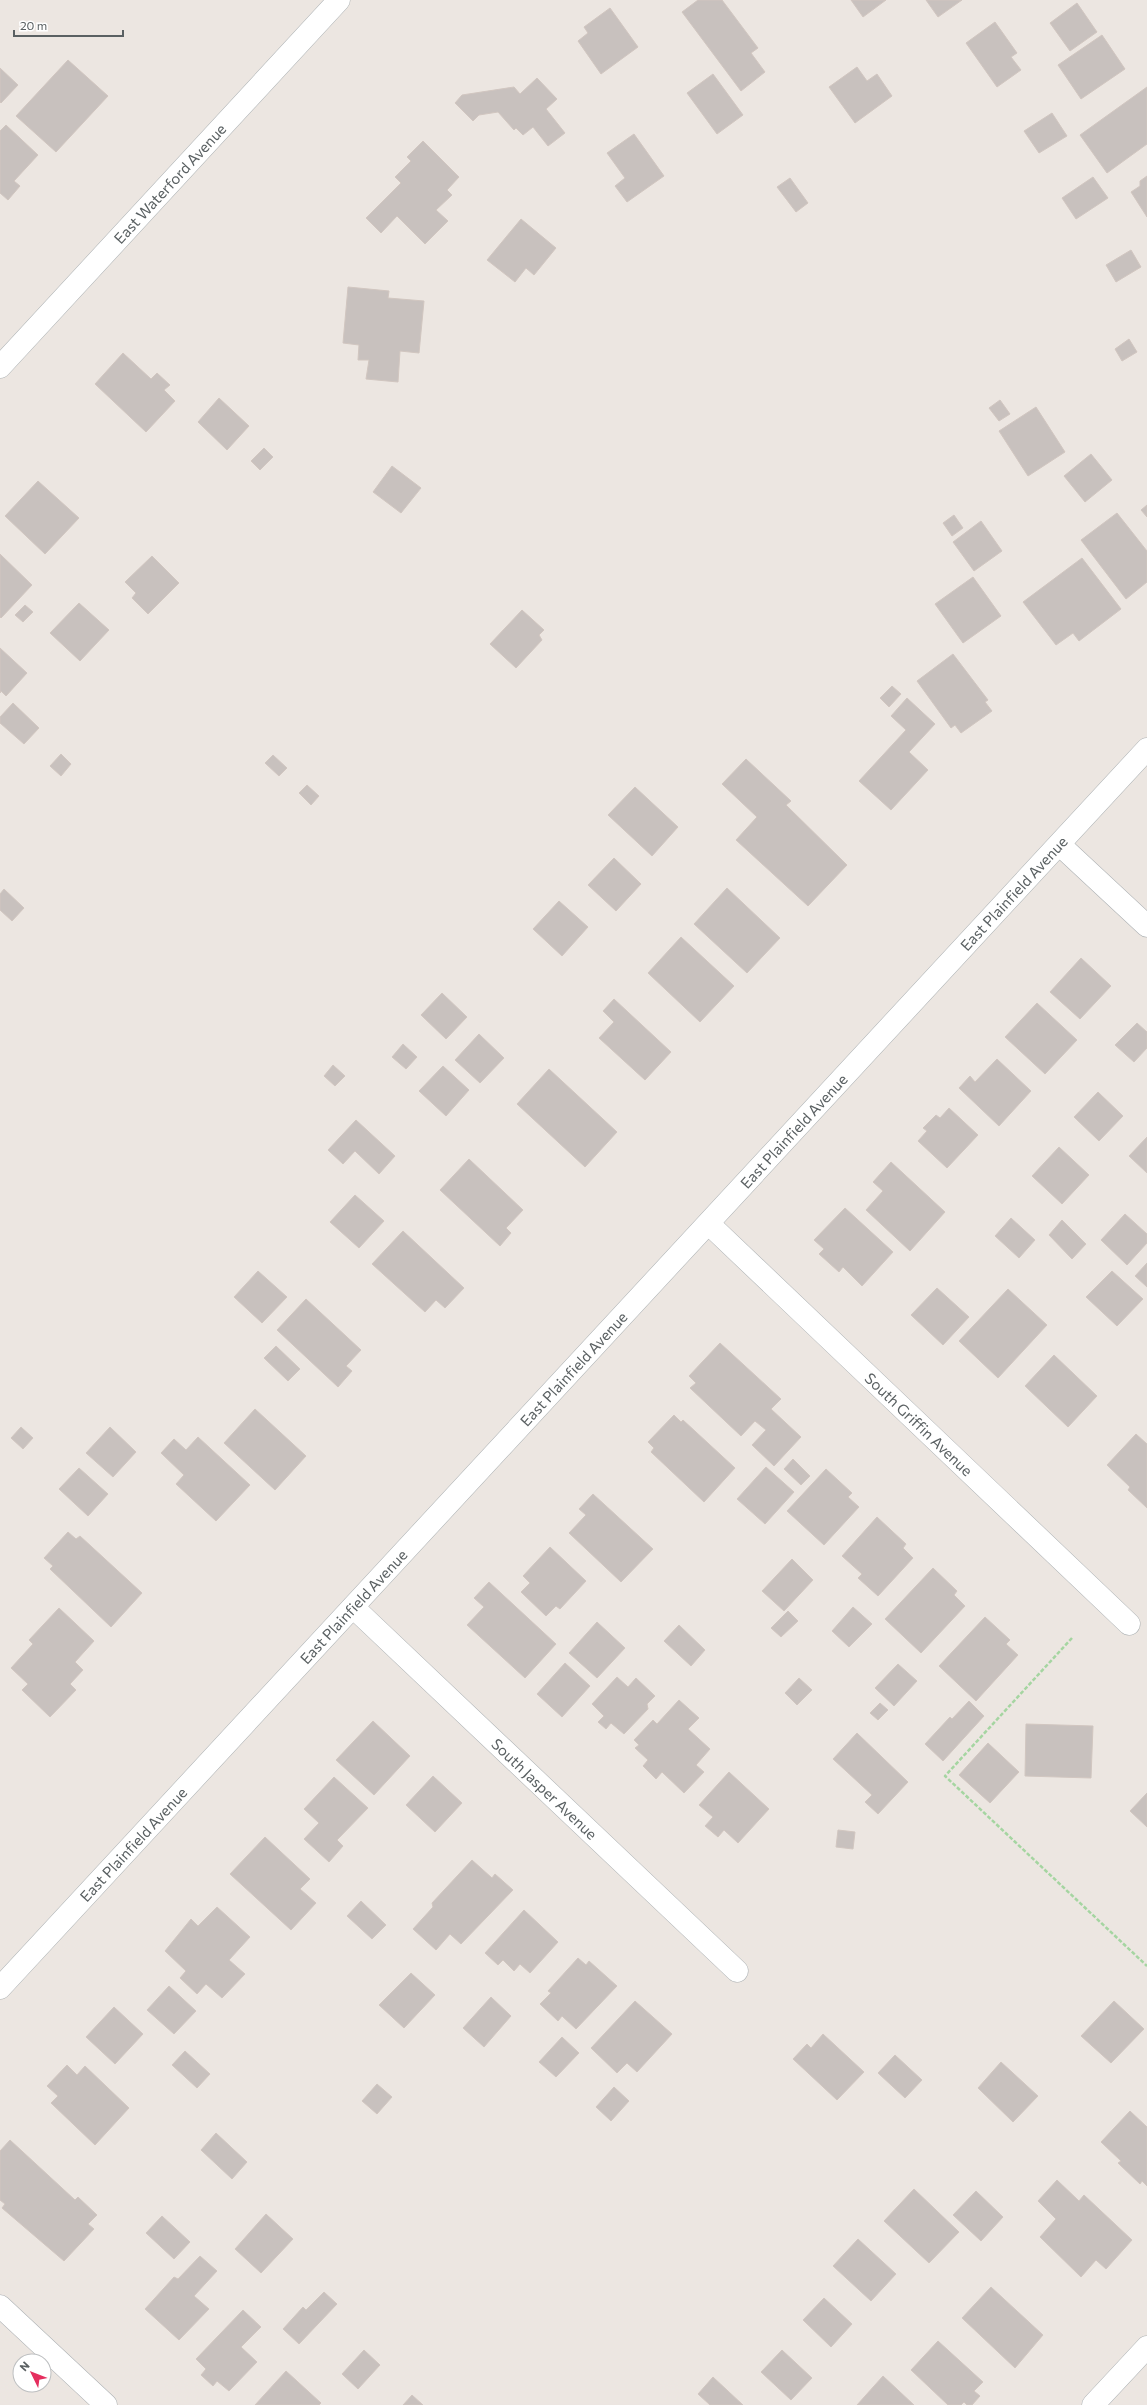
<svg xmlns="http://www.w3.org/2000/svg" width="1147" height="2405" viewBox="0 0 1147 2405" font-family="Commissioner,sans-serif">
<rect width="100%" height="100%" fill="#ece6e1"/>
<!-- building -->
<path fill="#c8c1be" stroke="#d1c6c0" d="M698,0H722L758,48L751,53L765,72L741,91L682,12Z
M851,0H886L863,17Z
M926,0H962L938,17Z
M1077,3L1097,32L1070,51L1050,23Z
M610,8L638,47L601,74L578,41L588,33L584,27Z
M995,22L1017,53L1011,57L1021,70L997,87L966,43Z
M1102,35L1125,69L1081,99L1058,65Z
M68,60L108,96L56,152L16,116Z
M857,67L867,81L877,74L892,96L855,123L829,87Z
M0,68L18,85L1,103L0,102Z
M713,74L743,115L717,134L687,93Z
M537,78L557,99L546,109L565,133L548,146L533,127L523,135L516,128L514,130L498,112L479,115L473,121L455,103L462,95L514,87L520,94Z
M1147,87V144L1107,173L1080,135Z
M1052,113L1067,136L1039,153L1024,131Z
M6,125L38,155L14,181L20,186L8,200L0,193V131Z
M634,134L664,176L627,202L615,186L625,178L607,153Z
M423,141L459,177L447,190L452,195L436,210L448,221L425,244L397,216L381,233L366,218L401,183L395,177L411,161L407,157Z
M1147,176V217L1131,192L1140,186V181Z
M1093,177L1108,198L1076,219L1062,198Z
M790,178L808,203L796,212L777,187Z
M521,219L556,248L534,275L526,268L515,282L487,260Z
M1131,250L1141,267L1116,282L1106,265Z
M348,287L389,291L388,298L424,301L419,353L400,351L398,382L366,379L369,360H358L359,345L343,343Z
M1129,339L1137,352L1122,361L1115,349Z
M123,353L151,379L157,373L170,385L164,390L175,401L146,432L95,384Z
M219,398L249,426L227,450L198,422Z
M1000,400L1010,414L999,421L989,408Z
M1036,407L1065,452L1028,476L999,431Z
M264,448L273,457L260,470L251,461Z
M1091,454L1112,480L1085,502L1064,476Z
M392,466L421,488L401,513L373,492Z
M38,481L79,518L45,554L5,516Z
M1147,505V517L1141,510Z
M1117,513L1147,551V582L1126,599L1081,540Z
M954,515L963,528L952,536L943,523Z
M981,521L1002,551L974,571L953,542Z
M0,554L32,585L1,618L0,617Z
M152,556L179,583L148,614L132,598L136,593L125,582Z
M1082,558L1121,609L1079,641L1073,633L1056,645L1023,602Z
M973,577L1001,616L963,643L935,604Z
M79,603L109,630L80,661L50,633Z
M25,605L33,612L23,622L15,615Z
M522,610L544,630L539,635L542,640L516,668L490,644Z
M0,648L27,673L6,696L1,691L0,693Z
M953,654L988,700L985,702L992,711L961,733L955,725L951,728L917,681Z
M892,686L901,694L889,707L880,698Z
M907,698L935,724L909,752L928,770L891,810L859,781L906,730L891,716Z
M13,703L39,728L24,744L0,723V717Z
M61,754L71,764L61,776L50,766Z
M273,755L287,768L279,776L265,763Z
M746,759L791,801L786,805L847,865L808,906L736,840L757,817L722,784Z
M307,785L319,796L311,805L299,793Z
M635,787L678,827L652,856L608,815Z
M614,858L641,884L616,911L588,885Z
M727,888L780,938L747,973L694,924Z
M4,889L24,908L12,921L0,910V894Z
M559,901L588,927L562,956L533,929Z
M681,937L734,986L700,1022L648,973Z
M1081,958L1111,986L1080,1019L1050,992Z
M442,993L467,1017L446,1039L421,1015Z
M614,999L671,1052L645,1080L599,1038L614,1022L603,1011Z
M1037,1003L1077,1040L1045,1074L1005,1037Z
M1137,1023L1147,1032V1048L1134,1062L1115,1045Z
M479,1034L504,1058L480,1083L455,1060Z
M403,1044L417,1057L406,1069L392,1057Z
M997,1059L1031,1091L999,1126L959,1088L970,1076L975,1082Z
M333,1065L345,1076L335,1086L324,1076Z
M443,1066L469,1090L446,1116L419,1091Z
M549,1069L617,1132L585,1167L517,1104Z
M1098,1092L1123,1116L1099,1141L1074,1117Z
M949,1108L978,1135L947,1168L918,1141L927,1131L923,1128L936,1115L940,1118Z
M356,1120L395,1156L379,1174L355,1151L343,1164L328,1150Z
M1147,1137V1173L1129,1156Z
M1059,1147L1089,1175L1062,1204L1032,1176Z
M469,1159L523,1210L506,1228L511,1233L500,1246L440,1190Z
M891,1162L945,1212L910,1251L866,1210L883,1191L873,1182Z
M355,1195L384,1221L359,1248L330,1222Z
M845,1208L893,1252L862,1286L843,1267L839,1272L819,1254L824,1249L814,1240Z
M1125,1214L1147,1234V1243L1127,1265L1101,1240Z
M1011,1218L1035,1240L1019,1258L995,1236Z
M1062,1220L1086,1244L1072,1259L1049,1235Z
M403,1231L464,1288L445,1308L436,1300L425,1312L372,1264Z
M1147,1263V1287L1135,1276Z
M258,1271L287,1297L262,1323L234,1297Z
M1112,1271L1143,1299L1117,1326L1086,1297Z
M937,1288L969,1317L943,1345L911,1315Z
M1008,1289L1047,1325L998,1378L959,1341Z
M306,1299L361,1350L346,1366L352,1371L338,1387L277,1330Z
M720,1343L781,1399L771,1409L801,1437L774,1466L752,1445L766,1430L755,1421L741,1436L690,1388L696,1383L689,1376Z
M276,1346L300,1369L288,1381L264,1358Z
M1054,1355L1097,1396L1068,1427L1025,1386Z
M255,1409L306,1456L275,1490L224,1443Z
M674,1415L681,1422L683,1420L735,1468L704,1502L651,1452L654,1448L648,1442Z
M21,1427L33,1438L23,1449L11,1438Z
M110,1427L136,1452L113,1477L86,1453Z
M1136,1434L1147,1444V1508L1128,1490L1130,1487L1107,1465Z
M198,1437L250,1485L216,1521L176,1484L184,1475L161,1453L174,1439L186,1450Z
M793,1459L810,1476L801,1485L784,1469Z
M766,1467L794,1492L765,1524L737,1499Z
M79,1468L108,1494L88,1516L59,1489Z
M826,1469L852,1493L848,1497L859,1507L824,1545L787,1511Z
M593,1494L653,1549L621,1582L569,1533L586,1515L579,1509Z
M877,1517L906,1544L903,1548L913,1558L878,1596L858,1578L862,1574L842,1556Z
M68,1532L76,1539L80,1536L142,1593L111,1627L50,1569L53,1566L44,1558Z
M550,1547L586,1581L560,1609L556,1606L546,1616L521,1592L530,1583L523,1576Z
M792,1559L813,1580L784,1611L762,1591Z
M933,1568L957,1591L954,1595L965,1606L921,1653L885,1619Z
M489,1582L556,1644L525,1678L467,1625L484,1607L474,1598Z
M853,1607L872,1624L849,1647L832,1631Z
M59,1608L94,1641L75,1662L83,1670L70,1684L76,1690L50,1717L22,1690L28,1684L11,1668L33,1644L29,1640Z
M788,1611L798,1621L781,1637L771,1628Z
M985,1617L1010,1640L1006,1644L1018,1655L976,1701L939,1666Z
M597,1622L625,1648L597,1678L569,1653Z
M679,1625L705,1650L691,1666L664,1641Z
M565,1663L590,1686L562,1717L537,1694Z
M898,1664L917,1681L894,1706L875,1688Z
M617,1677L628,1687L636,1678L655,1696L647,1704L648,1709L624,1734L611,1723L606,1729L598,1722L604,1716L592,1704Z
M799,1678L812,1690L797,1705L785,1693Z
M679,1700L699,1718L688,1729L710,1749L696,1765L704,1772L684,1793L662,1772L656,1779L643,1766L648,1760L635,1748L639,1745L634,1740L653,1720L657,1724Z
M969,1701L984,1716L943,1761L925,1744L950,1717L952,1719Z
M880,1703L888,1710L878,1720L870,1713Z
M373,1721L410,1756L374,1795L336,1760Z
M1026,1724L1093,1726L1091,1778L1025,1776Z
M857,1733L908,1782L878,1814L865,1802L872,1795L833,1759Z
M988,1743L1019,1772L990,1803L959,1775Z
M729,1772L769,1809L738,1843L724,1830L718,1837L705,1826L713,1817L699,1805Z
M433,1776L462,1803L435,1832L406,1805Z
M334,1777L368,1808L337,1840L343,1846L329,1862L304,1839L319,1823L304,1809Z
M1147,1793V1827L1130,1811Z
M838,1830L855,1832L853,1849L836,1847Z
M265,1837L310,1879L300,1889L316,1903L291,1930L230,1874Z
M472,1860L492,1878L495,1874L513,1890L461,1944L450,1934L436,1950L413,1929L433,1907L432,1903Z
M361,1901L386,1925L372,1939L347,1916Z
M217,1907L250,1937L229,1960L245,1974L222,1998L206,1984L197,1994L180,1978L186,1971L165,1951L191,1919L198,1926Z
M524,1910L558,1942L530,1973L520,1964L514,1971L503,1960L498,1965L485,1953Z
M578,1958L586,1965L589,1961L617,1986L576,2029L562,2016L558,2021L540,2004L551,1993L548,1991Z
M411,1973L435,1995L404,2028L379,2005Z
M169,1986L196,2011L174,2034L147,2010Z
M491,1997L511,2016L484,2047L463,2028Z
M635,2001L672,2034L637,2072L627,2063L617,2073L591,2048Z
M1114,2001L1144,2029L1111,2063L1081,2036Z
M114,2007L143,2034L115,2064L86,2037Z
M823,2034L864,2072L837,2100L793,2059L807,2044L811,2048Z
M562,2037L579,2053L556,2077L539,2062Z
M185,2051L210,2074L197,2088L172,2065Z
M895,2055L922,2080L905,2098L878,2073Z
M1001,2062L1038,2096L1013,2122L978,2088Z
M67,2065L77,2075L85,2066L129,2108L95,2145L51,2103L58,2096L47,2086Z
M377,2084L392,2097L377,2114L362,2101Z
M614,2087L629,2101L611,2121L596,2107Z
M1130,2111L1147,2127V2186L1142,2181L1140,2184L1118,2163L1121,2161L1101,2142Z
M216,2133L247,2162L232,2179L201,2150Z
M10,2140L75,2200L78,2197L97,2215L88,2224L94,2229L64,2261L2,2208L5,2204L0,2200V2151Z
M1057,2180L1079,2201L1084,2195L1132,2240L1106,2269L1096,2260L1081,2277L1040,2237L1056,2219L1038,2201Z
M914,2189L959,2232L929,2263L884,2221Z
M976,2191L1003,2217L981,2241L953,2215Z
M266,2214L293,2239L261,2273L235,2249Z
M162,2216L190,2242L174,2259L146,2233Z
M858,2239L896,2274L871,2301L833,2266Z
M200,2256L217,2271L194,2296L209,2309L179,2340L145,2309L174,2277L178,2279Z
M991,2287L1043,2335L1015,2368L962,2318Z
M324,2292L337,2304L299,2344L283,2329L303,2307L306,2310Z
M824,2298L852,2324L831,2347L803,2320Z
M243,2310L261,2327L241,2347L257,2362L229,2391L217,2381L213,2386L201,2375L206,2369L196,2359Z
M938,2341L983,2382L974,2391L980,2396L972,2405H967L964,2402L961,2405H948L911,2370Z
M364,2350L380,2365L358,2389L342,2374Z
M782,2350L812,2378L791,2400L761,2372Z
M286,2371L321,2403L319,2405H255Z
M883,2376L914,2405H857Z
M713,2377L743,2405H710L698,2394Z
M412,2395L423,2405H403Z"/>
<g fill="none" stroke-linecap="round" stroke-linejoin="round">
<!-- minor casing -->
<g stroke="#adb2b4" stroke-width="23">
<g id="minor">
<path id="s1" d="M0,367L339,0"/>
<path d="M1060,845L1147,926"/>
<path id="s2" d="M709,1224L1129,1624"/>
<path id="s3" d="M353,1607L737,1971"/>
<path id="s4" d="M0,1988L1147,749"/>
<path d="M0,2306L106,2405"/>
<path d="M1093,2405L1147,2347"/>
</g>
</g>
<!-- path -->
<path stroke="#a5d5a1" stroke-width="2.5" stroke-dasharray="4 2" stroke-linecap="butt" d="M1072,1638L945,1776L1147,1966"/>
<!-- minor -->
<use href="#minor" stroke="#fff" stroke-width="22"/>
</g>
<g text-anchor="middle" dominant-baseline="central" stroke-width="3.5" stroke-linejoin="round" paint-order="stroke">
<!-- street labels -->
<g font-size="15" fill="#5a6062" stroke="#fff">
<text stroke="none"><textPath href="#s1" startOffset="250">East Waterford Avenue</textPath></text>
<text stroke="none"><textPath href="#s4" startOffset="1492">East Plainfield Avenue</textPath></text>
<text stroke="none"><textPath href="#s4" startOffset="1168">East Plainfield Avenue</textPath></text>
<text stroke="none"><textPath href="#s4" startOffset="844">East Plainfield Avenue</textPath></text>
<text stroke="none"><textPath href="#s2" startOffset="290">South Griffin Avenue</textPath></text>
<text stroke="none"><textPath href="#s4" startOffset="520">East Plainfield Avenue</textPath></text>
<text stroke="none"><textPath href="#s3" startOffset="264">South Jasper Avenue</textPath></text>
<text stroke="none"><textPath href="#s4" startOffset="196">East Plainfield Avenue</textPath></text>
</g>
</g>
<!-- north arrow -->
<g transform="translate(32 2373) rotate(313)"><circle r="19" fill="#ffffff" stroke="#bdbfc0"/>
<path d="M0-3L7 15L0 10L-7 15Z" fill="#e52e5e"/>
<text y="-6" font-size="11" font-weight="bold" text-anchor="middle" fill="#5a6062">N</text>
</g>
<!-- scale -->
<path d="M14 30v6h109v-6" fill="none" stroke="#5a6062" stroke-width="2"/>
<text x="20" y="30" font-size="12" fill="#5a6062" stroke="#ffffff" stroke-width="3" paint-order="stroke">20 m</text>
</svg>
